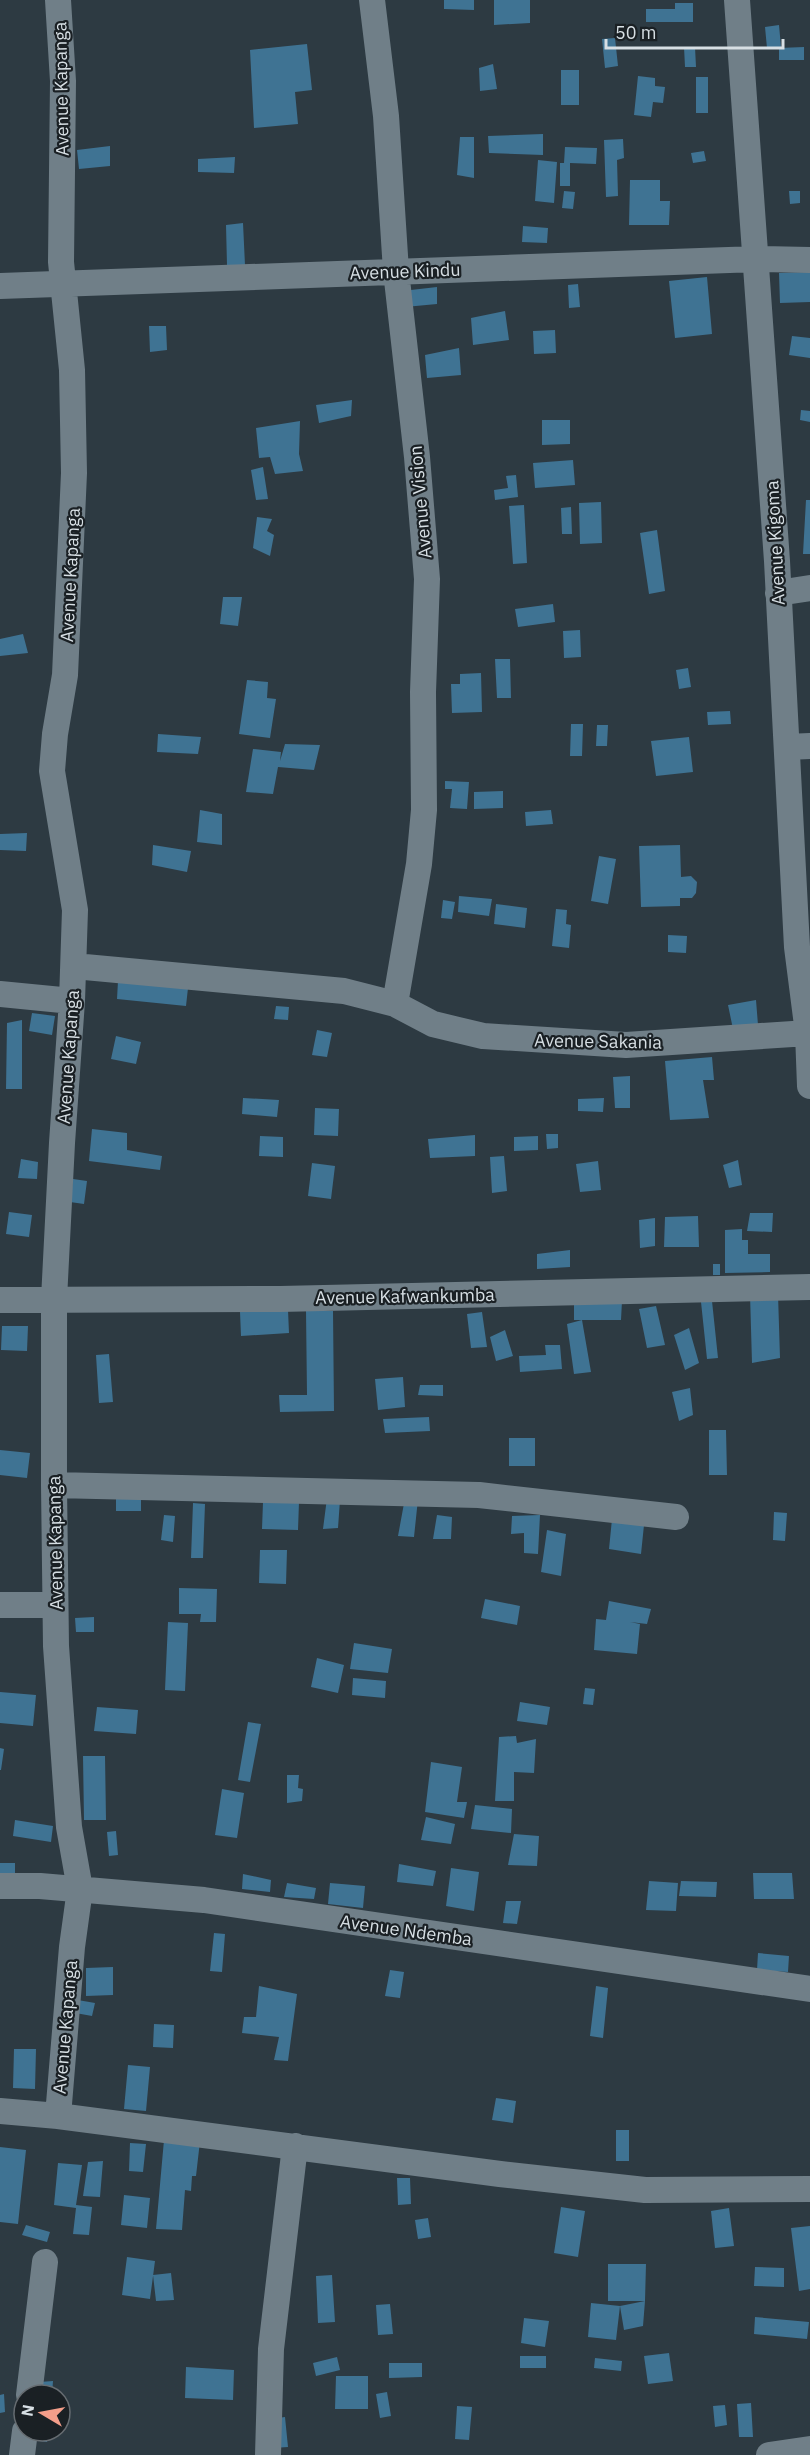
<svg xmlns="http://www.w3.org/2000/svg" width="810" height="2455" viewBox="0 0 810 2455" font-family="'IBM Plex Sans',sans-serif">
<rect width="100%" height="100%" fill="#2d3a42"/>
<!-- building -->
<path fill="#3f7393" d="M444,0H474V10L444,9Z
M494,0H530V23L494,25Z
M675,3H693V22H646V9H675Z
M779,25L781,47L767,48L765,27Z
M615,38L618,66L605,68L602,39Z
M307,44L312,90L295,92L298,124L254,128L250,50Z
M684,47H695L696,67H685Z
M804,47V60H779V48Z
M493,64L497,89L480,91L479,68Z
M561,70H579V105H561Z
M638,76L655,78V86L665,87L663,103L653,102L651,117L634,115Z
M696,77H708V113H696Z
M543,134V155L489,153L488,136Z
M460,137H474V178L457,175Z
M623,139L624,158L617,160L618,196L606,197L604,140Z
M110,146V166L79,169L77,150Z
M565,147L597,148L596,164L570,163V186H560V163H564Z
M704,151L706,161L693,163L691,153Z
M235,157L234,173L198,172V159Z
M538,160L557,162L554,203L535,201Z
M630,180H660V201H670L669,225H629Z
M564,191L575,192L573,209L562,208Z
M789,191H800V203L790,204Z
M243,223L245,265H227L226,225Z
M523,226L548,228L547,243L522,242Z
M810,272V302L780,303L779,273Z
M707,277L712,334L675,338L669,281Z
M578,284L580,307L569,308L568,285Z
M437,287V304L405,307L402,291Z
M505,311L509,340L473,345L471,318Z
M149,326H166L167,350L150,352Z
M555,330L556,353L534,354L533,331Z
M792,336L810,338V358L789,355Z
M459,348L461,375L427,378L425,355Z
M352,400L351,416L319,423L316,405Z
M801,410L810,411V422L800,420Z
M542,420H570V444L542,445Z
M300,421L299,454L303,471L275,474L270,457L259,458L256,428Z
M573,460L575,485L535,488L533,463Z
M263,467L268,499L256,500L251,470Z
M516,475L518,497L495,500L494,490L508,488L506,476Z
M806,500H810V554H803Z
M601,502L602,543L580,544L579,503Z
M524,505L527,563L513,564L509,506Z
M571,507L572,534H562L561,508Z
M257,517L272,519L267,531L274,535L270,556L253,548Z
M657,530L665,591L649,594L640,533Z
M223,597H242L238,626L220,624Z
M553,604L555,622L518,627L515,609Z
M580,630L581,657L564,658L563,631Z
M23,634L28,653L0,656V639Z
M495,659H510L511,698H497Z
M688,668L691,687L679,689L676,670Z
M481,673L482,712L452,713L451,684H460V674Z
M247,680L268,682L267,698L276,699L270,738L239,734Z
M730,711L731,724L708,725L707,712Z
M571,724H583L582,756H570Z
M597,725H608L607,746H596Z
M158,734L201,737L198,754L157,752Z
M689,737L693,772L656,776L651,741Z
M285,744L320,745L314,770L278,767L273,794L246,792L253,749L281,752L280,761Z
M445,781L469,782L467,809L450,808L452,789H445Z
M503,791V808L474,809V792Z
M200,810L222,814V845L197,842Z
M551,810L553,824L526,826L525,812Z
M27,833L26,851L0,850V834Z
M153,845L191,851L187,872L152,865Z
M680,845L681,877L691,876L697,882L696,893L692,898H680V906L641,907L639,846Z
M599,856L616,859L608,904L591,901Z
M459,896L492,899L489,916L458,912Z
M443,900L455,902L452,919L441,918Z
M496,904L527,908L525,928L494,924Z
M556,909L567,910L566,924L571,925L569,948L552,946Z
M668,935L687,936L686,953L668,952Z
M118,981L188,988L186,1006L117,999Z
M756,1000L758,1025L733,1029L728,1005Z
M276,1006L289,1007L288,1020L274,1019Z
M32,1013L55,1016L52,1035L29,1031Z
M22,1020V1089H6L7,1023Z
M317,1030L332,1033L327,1057L312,1055Z
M116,1036L141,1042L136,1064L111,1059Z
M712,1057L714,1080H703L709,1118L670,1120L665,1061Z
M630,1076V1108H615L613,1077Z
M243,1098L279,1100L277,1117L242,1114Z
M604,1098L603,1112L578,1111V1099Z
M315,1108L339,1109L338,1136L314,1135Z
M92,1129L127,1133V1150L162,1156L160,1170L89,1161Z
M546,1134H558V1148L547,1149Z
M475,1135V1156L430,1158L428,1139Z
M260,1136L283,1137V1157L259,1156Z
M538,1136V1150L514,1151V1137Z
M504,1156L507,1191L492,1193L490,1157Z
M21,1159L38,1162L37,1179L18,1178Z
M738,1160L742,1185L729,1188L723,1165Z
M598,1161L601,1190L580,1192L576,1164Z
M312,1163L335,1166L331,1199L308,1196Z
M73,1179L87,1181L84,1204L70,1202Z
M9,1212L32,1215L29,1237L6,1234Z
M750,1213H773L772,1232L747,1231Z
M698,1216L699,1247H664L665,1217Z
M655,1218V1246L640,1248L639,1220Z
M742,1229V1240H748V1254H770V1272L725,1273V1230Z
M570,1250V1267L537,1269V1254Z
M713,1264H720V1275H713Z
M750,1294H778L780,1358L752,1363Z
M574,1301H622L621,1320H582L591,1372L574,1374L567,1324L582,1320H574Z
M712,1301L718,1358L707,1359L701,1302Z
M656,1306L665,1345L647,1348L639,1309Z
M288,1310L289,1333L241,1336L240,1312Z
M306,1311H333L334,1411L280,1412L279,1395H307Z
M482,1312L487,1347L471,1348L467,1314Z
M2,1326H28L27,1351L1,1350Z
M689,1328L699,1363L685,1370L674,1335Z
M505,1330L513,1356L496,1361L490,1337Z
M545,1345H560L562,1369L520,1372L519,1356L546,1355Z
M109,1354L113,1402L99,1403L96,1355Z
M403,1377L405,1407L378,1410L375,1379Z
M420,1385H443V1396L418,1395Z
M690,1388L693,1415L679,1421L672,1392Z
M429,1417L430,1431L385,1433L383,1419Z
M709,1430H726L727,1475H709Z
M509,1438H535V1466H509Z
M0,1450L30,1453L27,1478L0,1475Z
M116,1495L141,1496V1511H116Z
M327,1498L340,1500L338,1528L323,1529Z
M405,1498L418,1499L414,1537L398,1536Z
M263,1502H299L298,1530L262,1529Z
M193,1503L205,1504L203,1558H191Z
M774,1512L787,1513L785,1541L773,1540Z
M164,1515L175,1516L173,1542L161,1540Z
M437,1515L452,1517L451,1539H433Z
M540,1515L538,1554L524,1553V1533L511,1534L512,1516Z
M612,1519L644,1525L641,1554L609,1549Z
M547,1530L566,1534L561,1576L541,1572Z
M260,1550H287L286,1584L259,1583Z
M179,1588L217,1589L216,1622H200L201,1614H179Z
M485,1599L520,1606L517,1625L481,1618Z
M609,1601L651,1609L647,1624L630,1622L640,1624L637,1654L594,1650L596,1619L606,1620Z
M94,1617V1632H76L75,1618Z
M168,1622L188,1623L185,1691L165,1690Z
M354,1643L392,1649L388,1673L350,1669Z
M317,1658L344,1665L338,1693L311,1687Z
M353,1678L386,1681L385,1698L352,1695Z
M585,1688L595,1689L593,1705L583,1704Z
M0,1692L36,1695L33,1726L0,1723Z
M520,1702L550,1707L547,1725L517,1721Z
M97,1707L138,1710L136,1734L94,1731Z
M248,1722L261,1724L250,1782L238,1780Z
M516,1736L517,1743L536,1739L534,1773L514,1772V1801H495L499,1737Z
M0,1748L4,1749L1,1770H0Z
M83,1756H105L106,1820H84Z
M431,1762L462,1767L457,1802H467L464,1818L425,1812Z
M287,1775H299L298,1788L303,1789L302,1801L287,1803Z
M222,1789L244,1793L237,1838L215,1835Z
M475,1805L512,1809L511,1833L471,1829Z
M426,1817L455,1824L451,1844L421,1840Z
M15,1820L53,1826L51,1842L13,1836Z
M116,1831L118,1855L109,1856L107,1832Z
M514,1834L539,1836L537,1866L508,1865Z
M0,1863H15V1879H0Z
M399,1864L436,1871L433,1886L397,1882Z
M451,1868L479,1872L474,1911L446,1906Z
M753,1873H792L794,1899H754Z
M243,1874L271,1880L270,1892L242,1889Z
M649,1881L678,1883L676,1911L646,1910Z
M681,1881L717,1882L716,1897L679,1896Z
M287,1883L316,1888L314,1899L284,1897Z
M330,1883L365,1886L363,1908L328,1904Z
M506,1901H521L517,1924L503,1923Z
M214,1933L225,1934L222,1972L210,1971Z
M758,1953L789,1956L788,1972L757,1970Z
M113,1967V1995L86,1996V1968Z
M390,1970L404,1972L400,1998L385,1996Z
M259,1986L297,1994L288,2061L274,2060L279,2037L242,2033L244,2017H256Z
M596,1986L608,1988L603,2038L590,2036Z
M72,1999L95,2003L92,2016L70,2012Z
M154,2024L174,2025L173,2048L153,2047Z
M14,2049H36L35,2089L13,2088Z
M128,2065L150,2067L146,2111L124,2109Z
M496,2098L516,2101L513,2123L492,2120Z
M616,2130H629V2161H616Z
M164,2140L200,2141L196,2176H192L191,2191L185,2190L182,2230L156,2229Z
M130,2143L146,2144L143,2172L129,2171Z
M0,2147L26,2150L18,2224L0,2222Z
M103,2161L100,2197L83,2196L88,2162Z
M58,2163L82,2165L76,2205L92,2207L89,2235L73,2234L76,2208L54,2205Z
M397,2178H410L411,2204L398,2205Z
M124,2195L150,2198L147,2228L121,2225Z
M561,2207L585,2211L578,2257L554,2253Z
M729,2208L734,2246L715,2248L711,2211Z
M428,2218L431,2237L418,2239L415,2220Z
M26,2225L50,2232L47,2242L22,2235Z
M810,2226V2289L799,2291L791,2228Z
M127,2257L155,2261L150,2299L122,2295Z
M608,2264H646L645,2301H608Z
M755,2267L784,2268V2287L754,2286Z
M171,2273L174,2300L156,2301L153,2275Z
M332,2275L335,2322L318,2323L316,2276Z
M645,2301L643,2326L624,2330L620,2306Z
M591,2303L620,2306L616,2340L588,2337Z
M390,2304L393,2334L378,2335L376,2305Z
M755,2317L809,2322L807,2339L754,2334Z
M524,2318L549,2321L545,2347L521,2343Z
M669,2353L673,2381L648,2384L644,2356Z
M520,2356H546V2368H520Z
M337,2357L340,2370L316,2376L313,2363Z
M595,2358L622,2361L621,2371L594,2368Z
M389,2363H422V2377L389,2378Z
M186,2367L234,2370L233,2400L185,2398Z
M336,2376H368V2409H335Z
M53,2381L52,2395H39V2382Z
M387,2392L391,2416L380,2418L376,2394Z
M4,2394L5,2412L0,2413V2395Z
M751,2403L753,2437H739L737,2404Z
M725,2405L727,2425L715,2427L713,2406Z
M457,2406L472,2407L469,2440L455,2439Z
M285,2417L288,2447L273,2448L270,2419Z
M33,2431H48L47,2442L32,2440Z"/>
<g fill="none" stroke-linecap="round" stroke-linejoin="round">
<!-- street -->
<path stroke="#707f88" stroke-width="26" d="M372,0L386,116L396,271L417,457L427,579L423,692L424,810L419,864L395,1004
M737,0L777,561L797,947L808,1033L810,1086
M0,286L757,259L810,260
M778,593L810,588
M787,747L810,746
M74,966L344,991L395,1004L433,1024L483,1036L626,1045L808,1033
M0,994L72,1001
M0,1300L280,1299L810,1287
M54,1485L479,1495L676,1517
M0,1605H55
M0,1886H40L204,1900L810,1989
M0,2111L58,2116L500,2174L645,2190L810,2189
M58,2116L72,1947L80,1889L69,1827L56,1646L54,1485V1299L62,1143L72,1001L75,910L52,771L55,734L65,675L74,473L72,370L61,262L63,81L58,0
M29,2395L45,2262
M22,2455L25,2431
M268,2455L271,2349L295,2146
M769,2455L810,2449"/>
</g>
<g text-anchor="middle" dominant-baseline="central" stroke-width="4.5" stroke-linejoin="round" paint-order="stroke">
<!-- street labels -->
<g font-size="18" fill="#d7dfe4" stroke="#1a2024">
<text transform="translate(61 89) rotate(-91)">Avenue Kapanga</text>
<text transform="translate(405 271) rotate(-2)">Avenue Kindu</text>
<text transform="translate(420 502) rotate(-95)">Avenue Vision</text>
<text transform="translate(775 543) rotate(-93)">Avenue Kigoma</text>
<text transform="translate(70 575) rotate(-87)">Avenue Kapanga</text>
<text transform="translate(598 1041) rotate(1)">Avenue Sakania</text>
<text transform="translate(68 1057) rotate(-86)">Avenue Kapanga</text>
<text transform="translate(405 1296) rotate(-1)">Avenue Kafwankumba</text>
<text transform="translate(55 1543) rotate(-91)">Avenue Kapanga</text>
<text transform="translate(406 1930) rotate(8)">Avenue Ndemba</text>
<text transform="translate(65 2027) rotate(-85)">Avenue Kapanga</text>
</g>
</g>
<!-- north arrow -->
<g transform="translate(42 2413) rotate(280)"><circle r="28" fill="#1a2024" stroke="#666c71" stroke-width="1.5"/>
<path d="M0-4.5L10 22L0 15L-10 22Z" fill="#f49e8a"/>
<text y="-9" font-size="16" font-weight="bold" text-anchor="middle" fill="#d7dfe4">N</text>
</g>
<!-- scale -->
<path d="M606 39v9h177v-9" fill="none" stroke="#d7dfe4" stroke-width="3"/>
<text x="615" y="39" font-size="18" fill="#d7dfe4" stroke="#1a2024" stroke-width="4.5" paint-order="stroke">50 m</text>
</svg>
